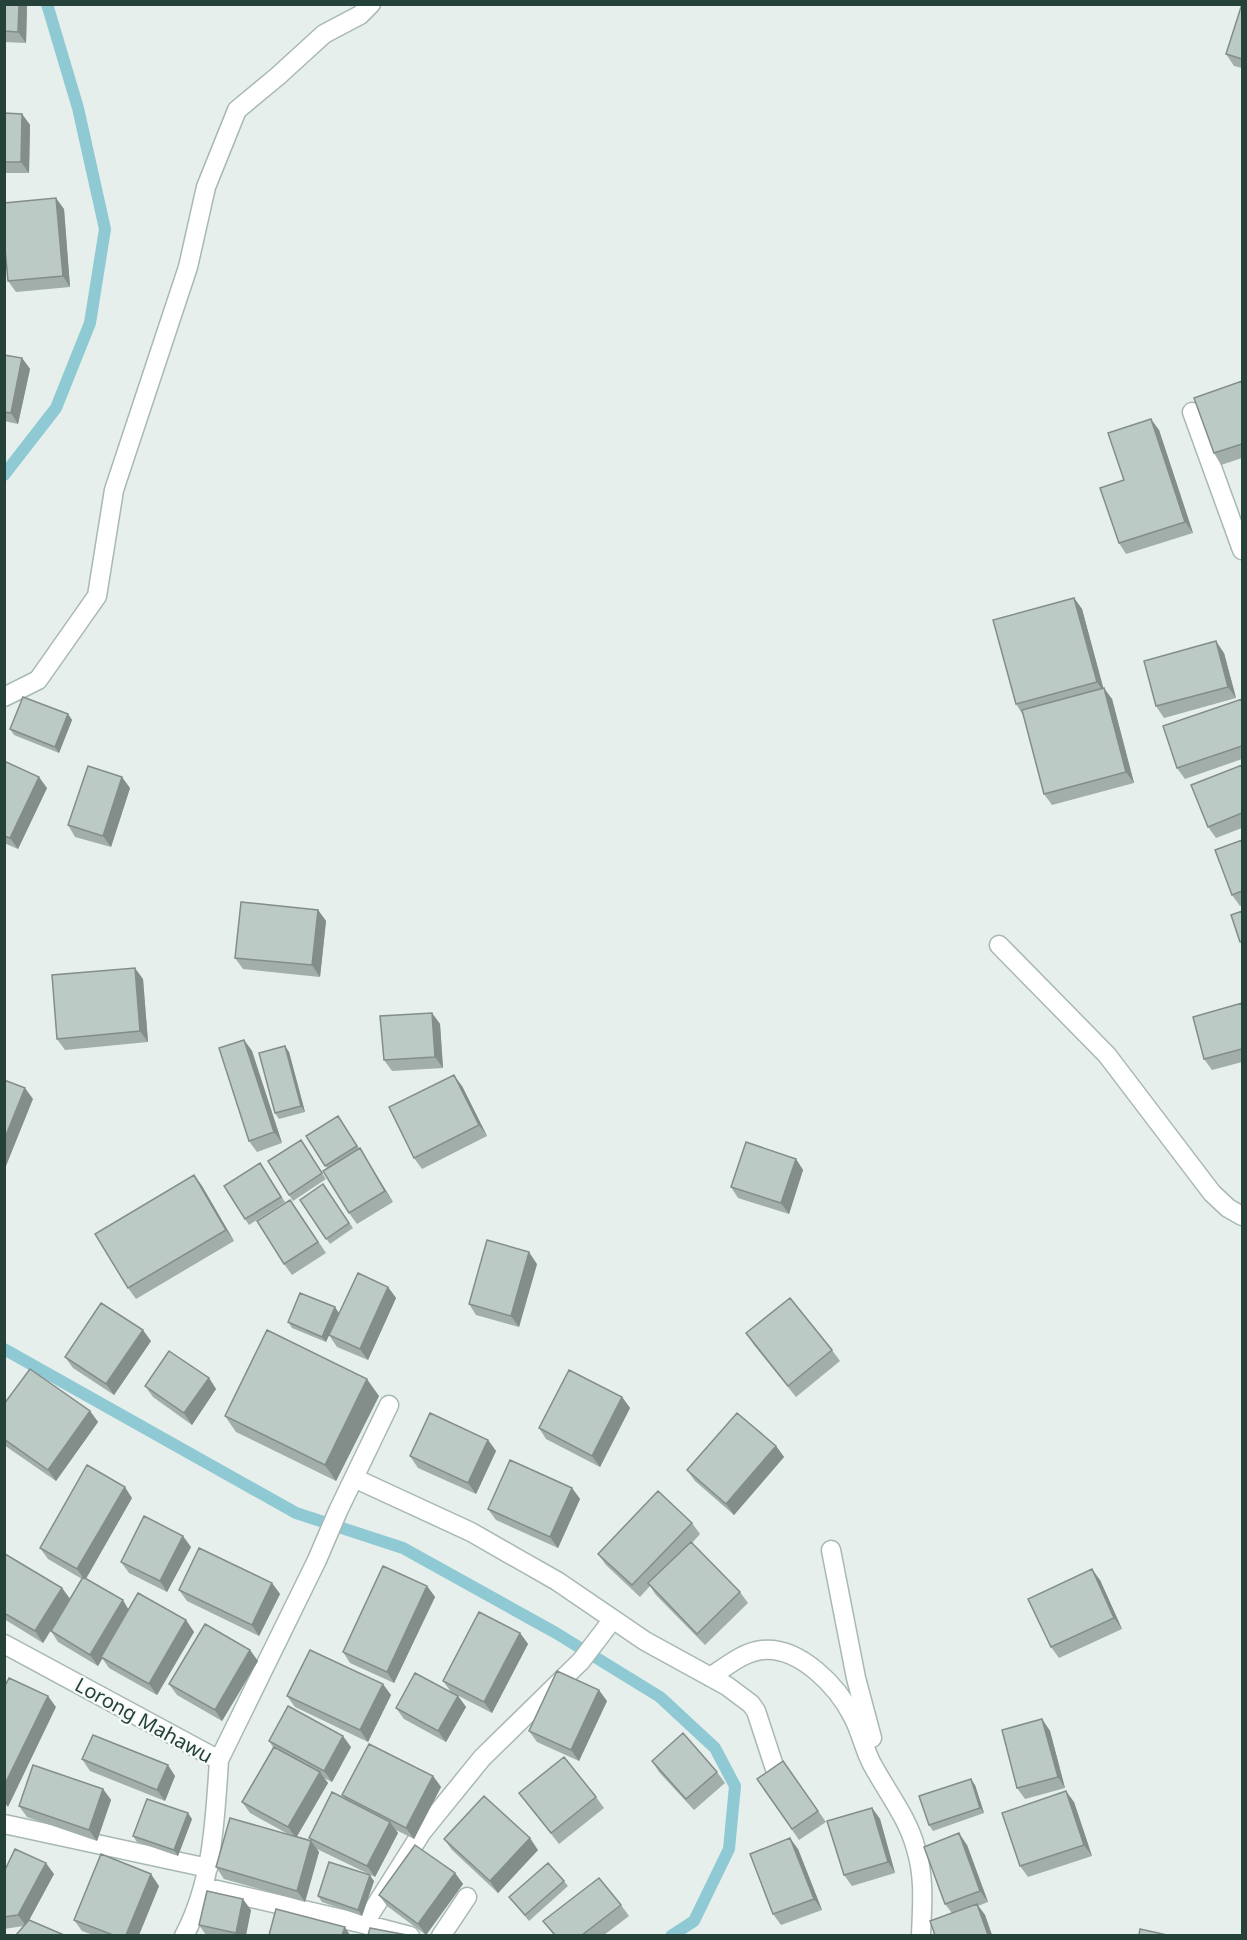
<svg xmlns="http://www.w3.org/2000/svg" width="1247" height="1940" viewBox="0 0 1247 1940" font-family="'Noto Sans',sans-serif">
<rect width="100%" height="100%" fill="#e6efeb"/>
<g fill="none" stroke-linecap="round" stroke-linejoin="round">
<!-- stream -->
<path stroke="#8ec9d4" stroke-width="12" d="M4,475L56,408L90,323L105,229L78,108L47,4
M4,1349L296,1513L403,1548L556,1633L660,1697L715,1748L735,1786L729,1849L694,1921L671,1936"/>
<!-- minor casing -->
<g stroke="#a8b8b2" stroke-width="21">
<path id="minor" d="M1192,412L1242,550
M4,697L38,680L97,596L114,490L188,267L206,187L237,110L278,76L324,34L360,15L371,4
M999,945L1107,1055L1212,1193L1228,1208L1242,1216
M354,1478L471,1532L520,1560L557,1581L645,1641L727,1686L751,1704L756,1711L775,1769
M831,1550L856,1678L872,1738
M4,1644L219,1760C215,1820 213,1881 184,1936
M710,1677C726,1667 743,1652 762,1650C800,1646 838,1687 853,1717C861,1732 864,1749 872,1764C887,1792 908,1818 916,1849C925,1878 922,1906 921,1936
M219,1760L317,1560L338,1511L389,1405
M4,1824L208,1868
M204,1887L364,1924L422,1832L482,1758L581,1661L613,1619
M364,1924L410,1936
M441,1936L467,1897"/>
</g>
<!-- minor -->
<use href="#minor" stroke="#fff" stroke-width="18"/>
</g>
<!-- wall -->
<path fill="#a1aea9" d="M4,4L27,5L26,43L4,42Z
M1242,4V68L1234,66L1226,54Z
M4,113L22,114L30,125L29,173H4Z
M64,209L70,287L16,292L8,281Z
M4,355L22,358L30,369L18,424L4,421Z
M1242,381V458L1221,465L1214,453Z
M1159,430L1193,533L1126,554L1119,543L1124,480Z
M1074,598L1082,609L1103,688L1112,699L1134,783L1052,805L1044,794L1023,715L1016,704Z
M1224,653L1236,698L1164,718L1156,706Z
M1242,699V759L1185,779L1177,768Z
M68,714L72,720L59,753L14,735L10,729Z
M4,761L47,788L18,849L4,843Z
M1242,765V828L1216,838L1208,827Z
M130,788L111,847L75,837L68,825Z
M1242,840V905L1240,906L1232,895Z
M318,910L326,921L320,977L243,969L235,958Z
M143,979L148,1042L65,1050L57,1039Z
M1242,1003V1062L1212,1070L1204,1059Z
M432,1013L440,1024L443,1068L392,1071L384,1060Z
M244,1040L252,1051L282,1143L257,1152L249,1141Z
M289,1052L305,1112L279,1119L275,1113Z
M462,1086L487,1136L422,1169L414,1158Z
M338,1116L367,1160L393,1202L357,1224L349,1213L327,1168L306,1136Z
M301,1140L326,1179L293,1201L289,1195Z
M796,1159L803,1170L789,1214L738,1198L731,1187Z
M264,1169L285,1202L249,1225L245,1219Z
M194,1175L202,1186L234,1241L136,1299L128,1288Z
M323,1184L353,1228L330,1244L300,1200Z
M298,1211L326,1253L292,1275L284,1264Z
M537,1264L519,1327L476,1315L469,1304Z
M388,1287L396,1298L368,1360L337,1347L329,1335Z
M339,1313L326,1342L292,1328L288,1322Z
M746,1333L832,1350L840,1361L796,1397L754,1345Z
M151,1341L114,1395L73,1368L65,1357Z
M209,1378L216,1389L192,1425L153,1397L145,1386Z
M379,1396L336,1481L236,1432L225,1416Z
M622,1397L630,1408L600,1467L546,1439L539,1428Z
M4,1404L90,1411L98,1422L56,1481L4,1445Z
M488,1440L496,1451L476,1494L418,1468L410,1456Z
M776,1446L784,1457L734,1515L695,1481L687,1470Z
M572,1488L580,1499L558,1548L496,1520L488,1509Z
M132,1498L86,1579L129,1609L186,1620L194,1632L157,1695L109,1668L102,1658L98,1666L58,1642L51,1631L65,1607L43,1643L4,1619V1555L62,1588L70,1599L82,1579L48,1559L40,1548Z
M692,1523L700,1534L692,1543L740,1592L748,1603L705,1645L656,1595L650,1586L640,1597L606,1565L598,1554Z
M191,1547L167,1592L129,1573L121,1562Z
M1100,1580L1122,1629L1059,1658L1051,1647Z
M272,1583L280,1594L259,1636L187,1601L179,1590Z
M427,1586L435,1597L394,1683L350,1663L343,1652Z
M520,1633L528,1644L492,1713L451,1692L443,1681Z
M258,1661L222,1721L177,1695L169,1684Z
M391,1695L368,1742L295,1707L287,1696Z
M458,1696L466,1707L446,1742L404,1719L396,1708Z
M607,1701L579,1761L537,1742L529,1731Z
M1042,1719L1050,1731L1065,1788L1025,1799L1017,1788Z
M269,1741L351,1747L332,1782L324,1778L328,1783L297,1836L311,1840L309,1838L345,1799L342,1795L433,1776L441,1787L414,1839L396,1830L398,1833L375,1877L317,1849L319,1852L305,1902L224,1879L216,1867L288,1834L250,1813L242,1802L273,1747Z
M82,1759L175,1776L165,1801L90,1771Z
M652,1761L717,1772L725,1783L694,1810L659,1772Z
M783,1761L826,1822L799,1840L757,1779Z
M975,1785L984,1813L933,1831L929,1825Z
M103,1789L111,1800L97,1841L27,1817L19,1806Z
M519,1793L596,1797L604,1808L559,1844Z
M1074,1802L1092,1856L1028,1877L1020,1866Z
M872,1808L880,1819L895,1873L852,1886L844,1875Z
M192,1819L178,1856L137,1842L133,1836Z
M444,1839L538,1850L498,1893L452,1850Z
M967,1845L988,1902L978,1906L985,1915L992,1935H935L952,1913L945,1904Z
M798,1849L822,1910L781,1925L773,1914Z
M4,1872L54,1874L29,1920L23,1926L4,1929Z
M455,1873L463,1884L426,1935L387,1906L379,1895Z
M374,1881L362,1916L322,1902L318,1896Z
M564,1881L568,1886L529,1921L509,1897Z
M159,1886L139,1935H93L82,1931L74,1920Z
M621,1905L629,1916L604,1935H554L543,1921Z
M251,1910L246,1935H206L199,1925Z"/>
<!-- shaded-wall -->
<path fill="#838d89" d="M19,4H27L26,43L18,32Z
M22,114L30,125L29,173L21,162Z
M56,198L64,209L70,287L63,276Z
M22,358L30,369L18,424L11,413Z
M1151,419L1159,430L1193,533L1185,522Z
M1074,598L1082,609L1105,694L1097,682Z
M1216,641L1224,653L1236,698L1228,687Z
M1104,688L1112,699L1134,783L1126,772Z
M68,714L72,720L59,753L55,747Z
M39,777L47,788L18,849L10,838Z
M122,777L130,788L111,847L103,836Z
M318,910L326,921L320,977L312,965Z
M135,968L143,979L148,1042L140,1031Z
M432,1013L440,1024L443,1068L435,1057Z
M244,1040L252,1051L282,1143L274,1132Z
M285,1046L289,1052L305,1112L301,1106Z
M454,1075L462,1086L487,1136L479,1125Z
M25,1088L33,1099L4,1171V1140Z
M360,1148L367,1160L393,1202L385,1191Z
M796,1159L803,1170L789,1214L781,1203Z
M194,1175L202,1186L234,1241L226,1230Z
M529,1252L537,1264L519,1327L511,1316Z
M388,1287L396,1298L368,1360L360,1349Z
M335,1307L339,1313L326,1342L322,1337Z
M143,1330L151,1341L114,1395L106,1384Z
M209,1378L216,1389L192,1425L184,1413Z
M367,1379L379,1396L336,1481L325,1465Z
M622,1397L630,1408L600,1467L592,1456Z
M90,1411L98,1422L56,1481L48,1470Z
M488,1440L496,1451L476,1494L468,1483Z
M776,1446L784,1457L734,1515L726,1504Z
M125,1487L132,1498L85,1580L77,1569Z
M572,1488L580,1499L558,1548L550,1537Z
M183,1536L191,1547L167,1592L160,1581Z
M1092,1569L1100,1580L1122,1629L1114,1618Z
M272,1583L280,1594L259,1636L252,1625Z
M427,1586L435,1597L394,1683L387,1672Z
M62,1588L70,1599L43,1643L35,1631Z
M123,1600L130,1612L98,1666L90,1655Z
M186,1620L194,1632L157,1695L149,1684Z
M520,1633L528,1644L492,1713L484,1702Z
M250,1650L258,1661L222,1721L215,1710Z
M383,1684L391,1695L368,1742L360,1730Z
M599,1690L607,1701L579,1761L571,1750Z
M48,1696L56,1707L8,1807L4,1802V1786Z
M458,1696L466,1707L446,1742L438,1731Z
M1042,1719L1050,1731L1065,1788L1058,1777Z
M343,1736L351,1747L332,1782L324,1771Z
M168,1765L175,1776L165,1801L157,1790Z
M320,1772L328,1783L296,1838L288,1827Z
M433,1776L441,1787L414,1839L406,1828Z
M971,1779L975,1785L984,1813L980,1808Z
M103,1789L111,1800L97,1841L89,1830Z
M1066,1791L1074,1802L1092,1856L1084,1845Z
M872,1808L880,1819L895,1873L888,1862Z
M188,1813L192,1819L178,1856L174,1850Z
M390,1822L398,1833L375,1877L367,1866Z
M959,1833L967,1845L988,1902L980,1891Z
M530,1838L538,1850L498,1893L490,1881Z
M790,1838L798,1849L822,1910L814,1899Z
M311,1841L319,1852L305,1902L297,1891Z
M46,1863L54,1874L26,1926L18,1915Z
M455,1873L463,1884L426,1935L418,1924Z
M151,1874L159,1886L139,1935H126Z
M370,1875L374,1881L362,1916L358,1910Z
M243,1899L251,1910L246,1935H238L236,1933Z
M977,1904L985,1915L992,1935H988Z
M345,1927L350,1935H342Z"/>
<!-- building -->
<path fill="#bbcac4" stroke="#838d89" stroke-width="1.5" d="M4,4H19L18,32L4,31Z
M1242,4V59L1226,54Z
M4,113L22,114L21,162H4Z
M56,198L63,276L8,281L4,238V203Z
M4,355L22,358L11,413L4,412Z
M1242,381V444L1214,453L1194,398Z
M1151,419L1185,522L1119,543L1100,488L1124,480L1108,433Z
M1074,598L1097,682L1016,704L993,620Z
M1216,641L1228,687L1156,706L1144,661Z
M1104,688L1126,772L1044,794L1022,710Z
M23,697L68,714L55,747L10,729Z
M1242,699V746L1177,768L1163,726Z
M4,761L39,777L10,838L4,836Z
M1242,765V813L1208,827L1191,785Z
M88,766L122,777L103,836L68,825Z
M1242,840V891L1232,895L1215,850Z
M241,902L318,910L312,965L235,958Z
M1242,911V942H1240L1231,915Z
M135,968L140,1031L57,1039L52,975Z
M1242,1003V1049L1204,1059L1193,1017Z
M432,1013L435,1057L384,1060L380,1016Z
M244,1040L274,1132L249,1141L219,1048Z
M285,1046L301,1106L275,1113L259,1053Z
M454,1075L479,1125L414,1158L389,1107Z
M4,1080L25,1088L4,1140Z
M338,1116L357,1146L325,1166L306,1136Z
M301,1140L322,1173L289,1195L268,1161Z
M746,1142L796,1159L781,1203L731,1187Z
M360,1148L385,1191L349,1213L323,1171Z
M260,1163L281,1197L245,1219L224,1186Z
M194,1175L226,1230L128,1288L95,1234Z
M323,1184L349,1223L326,1239L300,1200Z
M290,1200L318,1242L284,1264L257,1221Z
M487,1240L529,1252L511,1316L469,1304Z
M358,1273L388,1287L360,1349L329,1335Z
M300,1293L335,1307L322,1337L288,1322Z
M790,1298L832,1350L788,1386L746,1333Z
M101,1303L143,1330L106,1384L65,1357Z
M267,1330L367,1379L325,1465L225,1416Z
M169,1351L209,1378L184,1413L145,1386Z
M30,1369L90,1411L48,1470L4,1439V1404Z
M569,1370L622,1397L592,1456L539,1428Z
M430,1413L488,1440L468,1483L410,1456Z
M737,1413L776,1446L726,1504L687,1470Z
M510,1460L572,1488L550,1537L488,1509Z
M87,1465L125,1487L77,1569L40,1548Z
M658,1491L692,1523L632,1585L598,1554Z
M144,1516L183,1536L160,1581L121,1562Z
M691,1542L740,1592L697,1634L648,1583Z
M199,1548L272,1583L252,1625L179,1590Z
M5,1554L62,1588L35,1631L4,1613V1555Z
M383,1566L427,1586L387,1672L343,1652Z
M1092,1569L1114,1618L1051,1647L1028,1599Z
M83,1577L123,1600L90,1655L51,1631Z
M138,1593L186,1620L149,1684L101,1657Z
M479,1612L520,1633L484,1702L443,1681Z
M205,1624L250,1650L215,1710L169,1684Z
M310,1650L383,1684L360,1730L287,1696Z
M557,1671L599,1690L571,1750L529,1731Z
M415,1673L458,1696L438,1731L396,1708Z
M9,1678L48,1696L4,1786V1688Z
M288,1706L343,1736L324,1771L269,1741Z
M1042,1719L1058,1777L1017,1788L1002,1730Z
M683,1733L717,1772L686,1799L652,1761Z
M93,1735L168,1765L157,1790L82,1759Z
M369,1744L433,1776L406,1828L342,1795Z
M274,1747L320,1772L288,1827L242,1802Z
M564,1757L596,1797L551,1833L519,1793Z
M783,1761L818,1811L792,1829L757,1779Z
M33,1765L103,1789L89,1830L19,1806Z
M971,1779L980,1808L929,1825L919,1796Z
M1066,1791L1084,1845L1020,1866L1002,1813Z
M332,1792L390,1822L367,1866L309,1838Z
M484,1796L530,1838L490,1881L444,1839Z
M147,1799L188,1813L174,1850L133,1836Z
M872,1808L888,1862L844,1875L827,1821Z
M230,1818L311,1841L297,1891L216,1867Z
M959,1833L980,1891L945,1904L924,1847Z
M790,1838L814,1899L773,1914L750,1854Z
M415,1845L455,1873L418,1924L379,1895Z
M15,1849L46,1863L18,1915L4,1917V1872Z
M101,1854L151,1874L126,1935H113L74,1920Z
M329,1862L370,1875L358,1910L318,1896Z
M548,1863L564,1881L525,1915L509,1897Z
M599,1878L621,1905L582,1935H555L543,1921Z
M207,1891L243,1899L236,1933L199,1925Z
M977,1904L988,1935H935L930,1921Z
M276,1909L345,1927L342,1935H269Z
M29,1920L64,1935H16Z
M370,1928L407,1935H368Z
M1140,1929L1167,1935H1139Z"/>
<g text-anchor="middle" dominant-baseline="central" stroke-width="4.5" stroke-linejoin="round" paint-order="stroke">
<!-- street labels -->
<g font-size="20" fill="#24423a" stroke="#f7fbf9">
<text transform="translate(144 1720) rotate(29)">Lorong Mahawu</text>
</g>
</g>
<!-- border -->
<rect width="1247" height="1940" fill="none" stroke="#24423a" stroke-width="12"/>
</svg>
